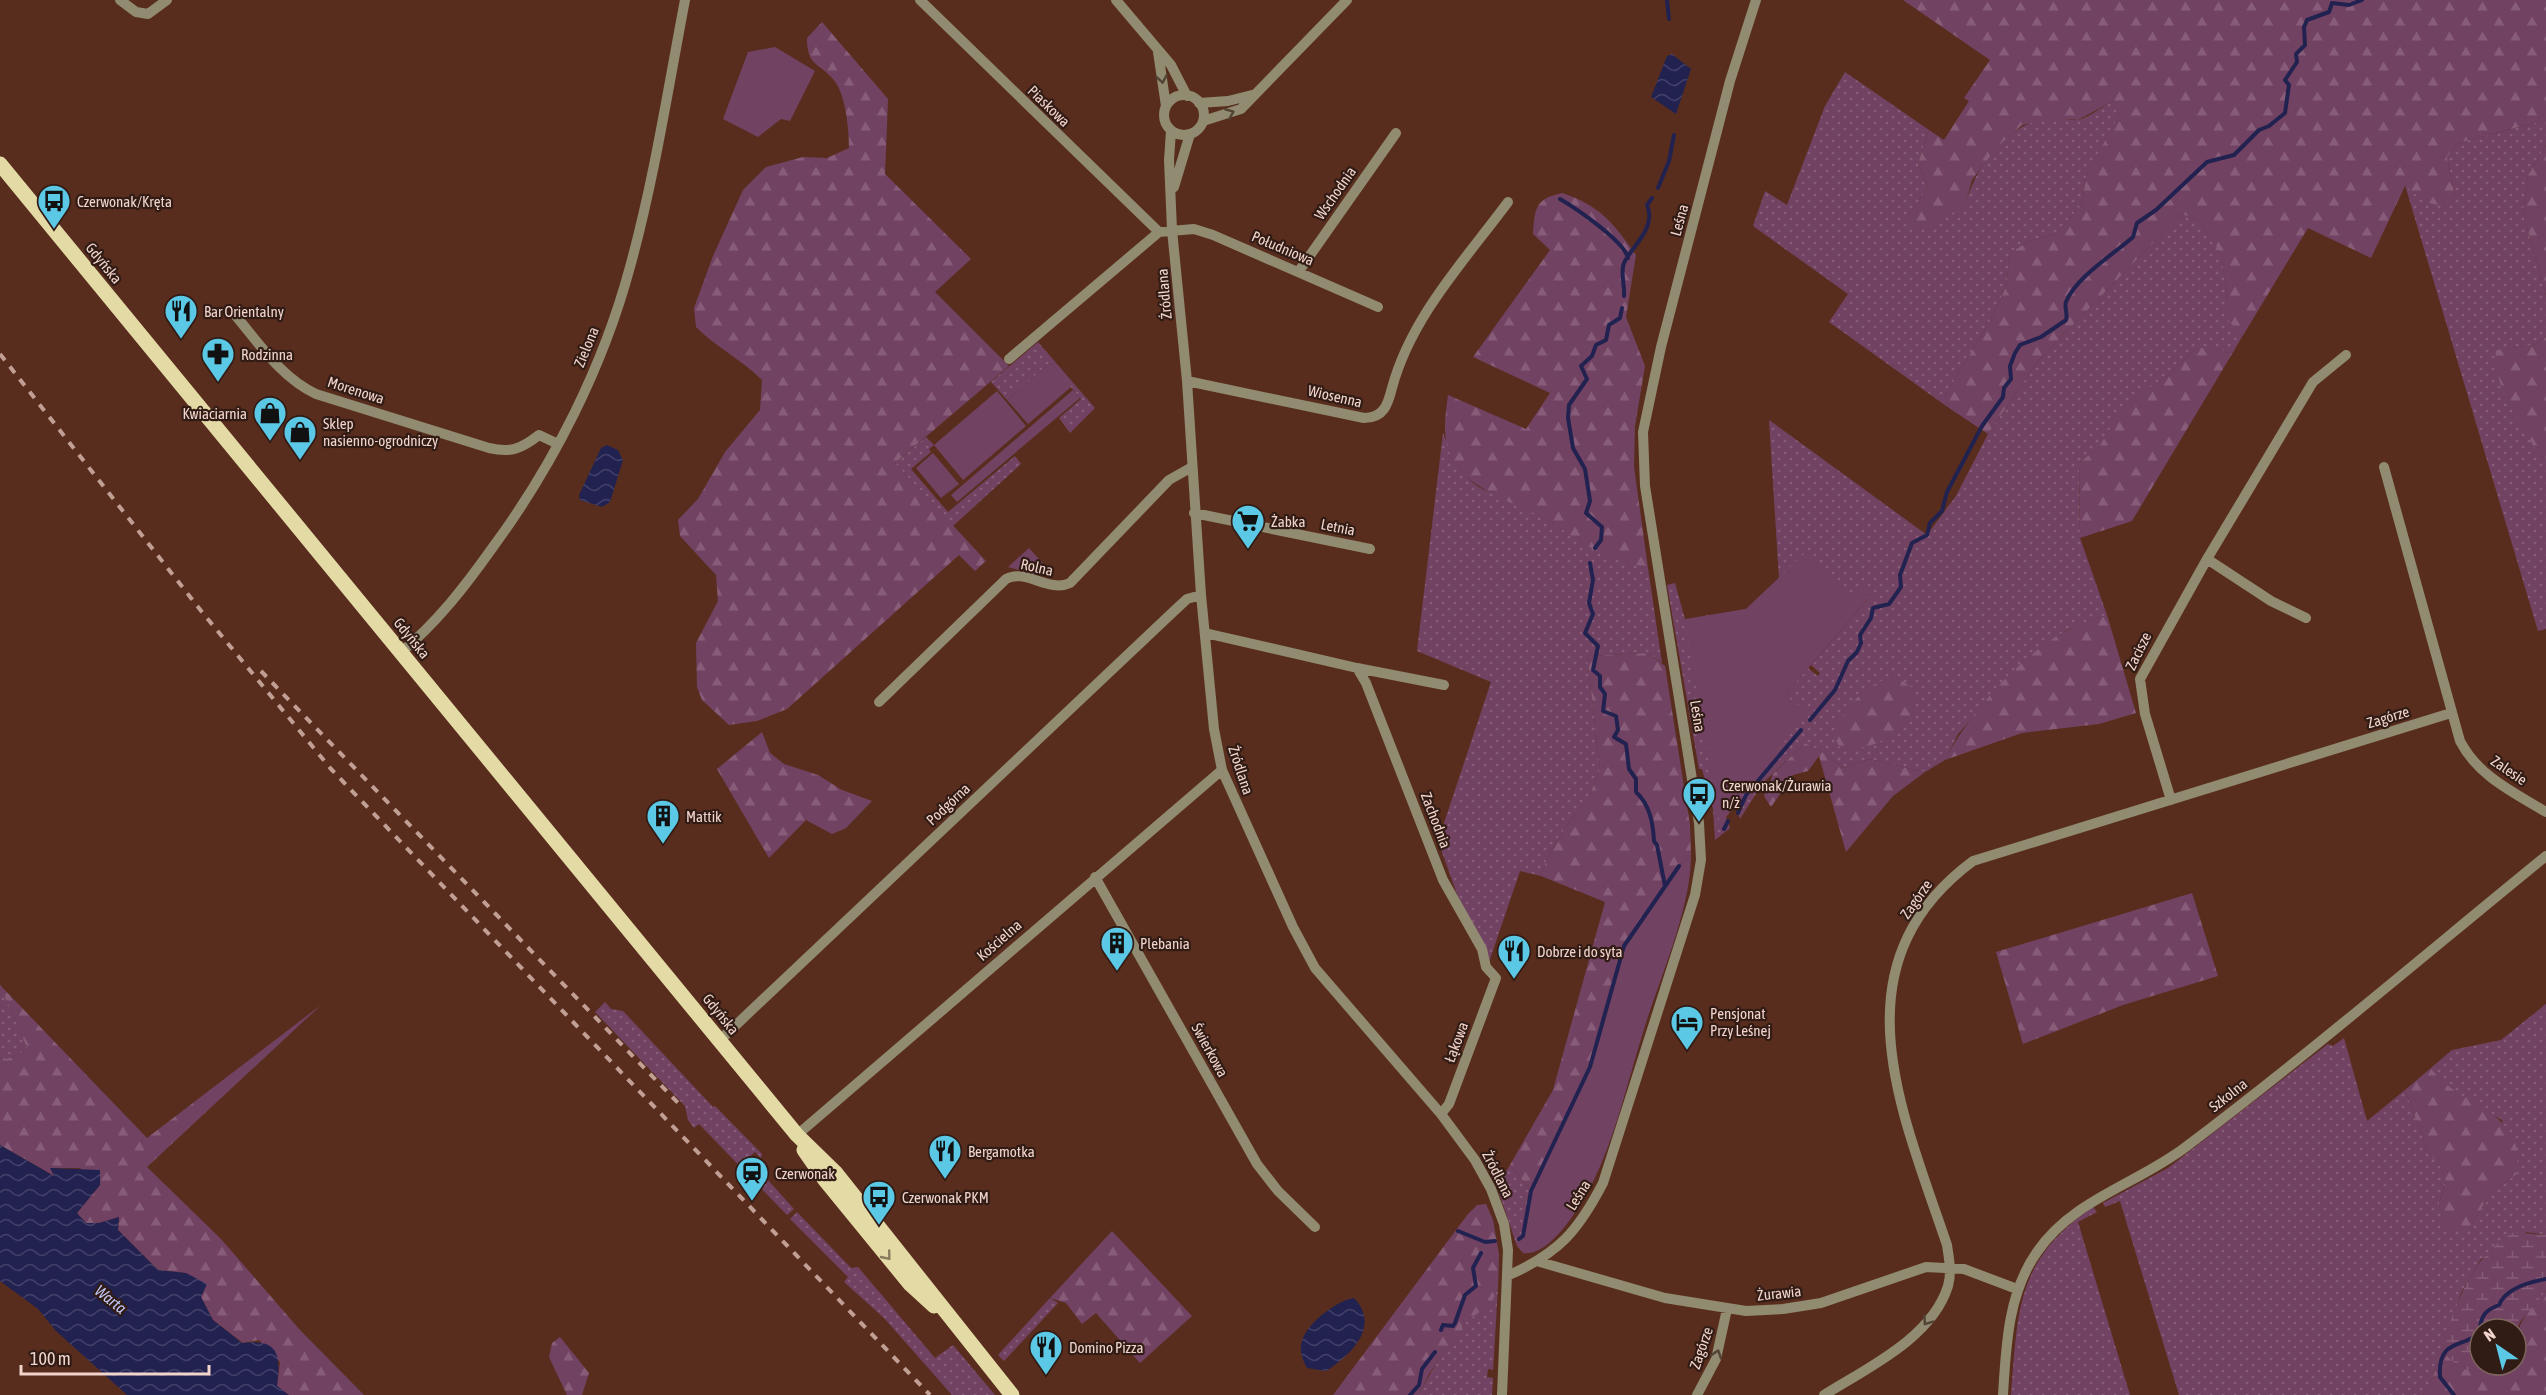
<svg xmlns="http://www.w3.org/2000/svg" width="2546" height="1395" viewBox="0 0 2546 1395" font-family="'Asap Condensed',sans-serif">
<defs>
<pattern id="grass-dots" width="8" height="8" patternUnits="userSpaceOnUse" patternTransform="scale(1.5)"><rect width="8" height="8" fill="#724263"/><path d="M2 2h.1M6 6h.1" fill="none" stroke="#875c78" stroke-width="1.8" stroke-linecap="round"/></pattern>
<pattern id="forest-firs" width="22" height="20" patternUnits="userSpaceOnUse" patternTransform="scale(1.5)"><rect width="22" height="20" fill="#724263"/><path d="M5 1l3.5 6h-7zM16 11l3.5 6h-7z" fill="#875c78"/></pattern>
<pattern id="wetland-marsh" width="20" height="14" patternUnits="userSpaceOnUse" patternTransform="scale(1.5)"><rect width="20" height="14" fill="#724263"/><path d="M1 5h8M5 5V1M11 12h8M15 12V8" fill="none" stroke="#875c78"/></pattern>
<pattern id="water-waves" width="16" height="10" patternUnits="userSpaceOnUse" patternTransform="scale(1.5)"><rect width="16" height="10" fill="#222251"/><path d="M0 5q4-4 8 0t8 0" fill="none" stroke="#434169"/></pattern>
</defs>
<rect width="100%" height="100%" fill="#592d1e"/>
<!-- grass -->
<path fill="url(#grass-dots)" d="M1845,72L1929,130L1918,163L1928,188L1907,217L1965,205C1976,165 2009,119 2055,118C2062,117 2070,121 2077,120C2088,119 2103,105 2114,101L2119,116L2086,176L2082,204L2056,234L2029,241L2010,253L2006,287L1990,321L1945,395L1949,408L1829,322L1848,294L1753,226L1765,191L1787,205L1825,106Z
M2546,120V145L2528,175L2523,213L2546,296V337L2534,345L2497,350L2502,386L2540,456L2546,458V629L2538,631L2405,185L2425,202L2455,196L2447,157L2458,143Z
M2181,214L2199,220L2221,253L2227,295L2225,315L2242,337L2232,354L2215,348H2196L2166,377L2125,405L2099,447L2079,463L2080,538L2107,615L2067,630L2035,652L2009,676L1958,734L1945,760L1925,772L1869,759L1842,768L1828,755L1805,743L1762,784L1740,819L1734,801L1785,695L1808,668L1818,676L1820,673L1811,665L1874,592L1786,678L1804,554L1723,809L1730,828L1715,840L1713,809L1702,769H1699L1667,585L1675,583L1685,619L1746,609L1779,578L1769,420L1927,535L1956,496L1988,434L2038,361Z
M1038,342L1095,408L1070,433L1059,418L1081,399L1050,363L1007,400L991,382Z
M1443,433C1449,448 1457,466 1468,478C1480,492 1501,495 1517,503C1564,528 1595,555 1648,568L1662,663L1648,653L1587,656L1600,769L1589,797L1567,825L1547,858L1541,876L1520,871L1488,965L1457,894L1438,841L1491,682L1417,651Z
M926,437L934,445L929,449L931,452L911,469L948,512L1015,456L1021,464L953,526L895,463Z
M0,984L28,1050L7,1059L0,1057Z
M605,1002L611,1009L623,1011L713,1107L715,1106L762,1154L761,1158L755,1152L748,1158L794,1209L787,1215L699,1124L694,1128L688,1120L685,1106L595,1012Z
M2546,1004V1235L2527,1232L2481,1259L2461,1293L2435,1372L2423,1395H2179L2120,1201L2105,1207L2103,1203L2168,1168L2328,1044L2333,1046L2344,1038L2367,1121L2405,1090L2429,1154L2440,1166L2446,1182L2439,1203L2469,1228L2492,1191L2517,1174L2502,1120C2477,1106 2447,1093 2431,1068L2452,1050L2501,1040Z
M1510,1165L1531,1191L1523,1236L1517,1246L1497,1187Z
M2093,1207L2097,1212L2078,1222L2130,1395H2011C2018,1309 2016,1260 2093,1207Z
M797,1212L851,1268L858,1267L935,1358L953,1345L995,1395H952L884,1318L844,1282L848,1277L790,1219Z
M1498,1288L1493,1370L1488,1369L1487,1377L1493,1378L1492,1395H1419C1429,1374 1449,1343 1464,1324C1476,1309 1489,1308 1498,1288Z
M1050,1298L1058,1303L1004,1361L998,1355Z"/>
<!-- forest -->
<path fill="url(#forest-firs)" d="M1903,0H2546V120L2458,143L2447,157L2455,196L2447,207L2425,202L2405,186L2371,258L2308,228L2242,337L2224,315L2227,295L2221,254L2199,220L2181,214L2038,361L1988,434L1949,408L1945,395L1990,321L2006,287L2010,253L2029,241L2056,234L2082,204L2086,176L2119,115L2113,101L2078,120L2054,118L2022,125L1998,146L1972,180L1965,205L1938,222L1916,232L1907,228V217L1928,188L1918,163L1929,130L1944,140L1969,101L1964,98L1990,60Z
M822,22L888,99L885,174L971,259L935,292L1009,366L895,463L986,561L975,571L959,555L787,709L757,721L729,725L702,700L697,687L696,643L718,601L716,575L680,536L678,520L698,499L725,452L760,410L762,380C742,360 716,347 696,327L694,308L713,256L743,190L766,167L803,157L827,158L849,148C849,131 846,93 833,79C818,62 807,66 807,38Z
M2546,145V296L2523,213L2528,175Z
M1562,193C1601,206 1613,223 1636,255L1626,317L1645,366L1635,426L1634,467L1648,568C1638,565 1627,564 1617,560C1593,551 1572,536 1550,522C1522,504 1470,491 1454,462C1441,440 1445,419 1448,395L1526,429L1550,393L1473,357L1550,250L1533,234C1535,208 1535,199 1562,193Z
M2546,337V458L2540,456C2522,426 2492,386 2496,350L2534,345Z
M2196,348H2215L2232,354L2132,521L2080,538L2079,463L2099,447L2124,405L2166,377Z
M2107,615L2136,713L2099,724L2022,733L1945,760C1967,716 2023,652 2068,630C2080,624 2094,620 2107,615Z
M1648,653L1665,666L1690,825L1691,855L1679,866L1624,946L1590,1067L1531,1191L1510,1165L1553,1090L1605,902L1541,876L1547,858L1567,825L1589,797L1600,769L1587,656Z
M1895,676L1914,689L1913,719C1890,737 1871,752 1840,748L1835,738L1834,727C1852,703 1864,684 1895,676Z
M762,732L770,753L784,764L818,775L842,790L872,801L846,828L832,834L806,820L769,858L717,769Z
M1805,743L1828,755L1842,768L1869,759L1925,772L1893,796L1846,852L1819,756L1808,771L1793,775L1771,807L1764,796L1773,774Z
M2192,893L2218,976L2123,1005L2023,1044L1996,952Z
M0,985L147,1138L321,1005L147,1167L221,1239L300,1330L364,1395H289L277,1386L280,1362L259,1340L243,1343L213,1320L201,1297L206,1284L186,1273L158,1270L118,1230L119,1217L99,1223H86L77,1213L100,1185L80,1168H51L56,1177L0,1145V1057L7,1059L28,1050Z
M2431,1068C2452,1101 2505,1106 2516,1146C2518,1154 2517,1165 2517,1174L2492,1191L2469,1228H2443L2439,1203L2446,1182L2440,1166L2429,1154L2405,1090Z
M1486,1204L1493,1220L1499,1254L1498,1288L1492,1302L1465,1323L1429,1374L1419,1395H1333L1468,1214L1477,1205Z
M1112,1231L1192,1316L1140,1363L1096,1313L1082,1324L1066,1303L1050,1298Z
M2546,1291V1395H2423L2435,1372L2441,1349L2455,1364L2516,1365C2516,1323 2519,1322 2546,1291Z
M560,1337L589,1373L582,1395H567L549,1357L552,1343Z"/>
<!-- wetland -->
<path fill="url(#wetland-marsh)" d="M2514,1232L2546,1235V1291L2520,1322L2516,1332V1329H2480V1365H2483L2468,1371L2455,1364L2441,1349C2457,1304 2469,1258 2514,1232Z"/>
<!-- park -->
<path fill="#724263" d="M775,47L815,71L790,121L781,119L758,137L723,119L748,52Z
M1050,363L1071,387L1028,424L1007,400Z
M1073,390L1080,398L957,502L951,495Z
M997,391L1026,426L963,480L934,445Z
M933,453L959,484L941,498L916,468Z
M1029,548L1046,567L1037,575L1008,567Z
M1804,554L1855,598L1866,586L1874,592L1785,695L1807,712L1720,825L1684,620L1746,609Z
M1691,855C1691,908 1661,975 1645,1026C1628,1079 1616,1137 1591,1186C1580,1207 1549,1258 1523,1253L1517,1246L1523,1236L1531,1191L1590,1067L1624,946L1679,866Z"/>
<!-- water -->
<path fill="url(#water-waves)" d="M1672,54L1691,69L1676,114L1651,97L1667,56Z
M607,445L618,450L623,460L610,502L602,507L580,500L579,495L601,448Z
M0,1145L54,1176L50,1168L100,1170V1185L77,1213L86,1223H99L119,1217L118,1230L158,1270L186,1273L207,1284L201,1297L213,1320L242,1343C279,1338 281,1355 277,1386L289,1395H127L56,1331L38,1309L0,1281Z
M1354,1298C1381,1326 1351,1355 1326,1371L1307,1368C1303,1361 1300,1354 1301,1346C1302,1326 1337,1300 1354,1298Z"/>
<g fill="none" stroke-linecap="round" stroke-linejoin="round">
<!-- stream -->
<path stroke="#222251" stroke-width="4" d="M1667,0L1669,19
M1658,188L1669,161L1674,135
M1560,199C1577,209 1624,241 1628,258
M1624,296C1625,286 1620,272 1624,263C1632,246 1657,228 1647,205L1652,198
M1595,548L1601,540L1602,527L1586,513L1590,501L1585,469L1573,448L1568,418L1569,405L1587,379L1581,366L1592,356L1596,345L1606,340L1609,325L1620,318L1622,308
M1590,563L1593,580L1589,603L1593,614L1585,633L1598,646L1593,670L1600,676V687L1605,694L1603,711L1616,716L1618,730L1614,737L1626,744L1629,769L1636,779V792C1650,805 1653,823 1654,841L1657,845L1665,886
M1810,720L1835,690L1848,661L1857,652L1861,643L1860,635L1871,618L1873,608L1889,604L1901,587L1900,575L1912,543L1927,535L1930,523L1942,511L1947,492L1982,426L2003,397L2004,388L2011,379L2010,366L2015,353L2020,345L2041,337L2066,320C2068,314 2064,307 2066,302C2076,277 2114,254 2133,237L2137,223L2156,210L2207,162L2234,155L2259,130L2269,126L2285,113L2289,85L2285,80L2297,62L2296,54L2305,45L2304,27L2307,20L2329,12L2332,3L2349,5L2362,0
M1738,813L1746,795L1801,730
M1724,829L1728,821
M1458,1231L1485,1242L1495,1241
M1519,1239L1523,1236L1531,1191L1590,1067L1624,946L1679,866
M2480,1329C2481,1315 2486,1310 2499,1305C2506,1288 2529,1282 2546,1279
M1441,1330L1443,1325L1453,1326L1455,1323L1465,1295L1476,1286L1473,1268L1481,1253
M1410,1395L1419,1385L1422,1369L1435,1352
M2454,1395L2440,1377C2437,1336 2467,1349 2480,1331"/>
<!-- minor -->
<path stroke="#908b71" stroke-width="10" d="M120,0L136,12L148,14L167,0
M920,0L1159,232L1194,229L1213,235L1378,307
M1116,0L1171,65L1187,96
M1158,52L1166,106
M1164 115a20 20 0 1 1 40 0a20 20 0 1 1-40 0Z
M1199,103L1228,101L1252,95
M1203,121L1241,109L1347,0
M1171,131L1169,160L1172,230L1187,381L1201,595L1214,729L1222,770L1293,927L1315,968L1441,1114L1475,1160L1491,1189L1504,1224L1508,1250L1502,1395
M1174,187L1190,134
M1299,271L1396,133
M236,316C260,345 282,378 316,394L489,448C511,453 521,449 539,435L558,444
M1009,359L1159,232
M1187,381L1364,418C1384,418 1388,404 1392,388C1411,317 1465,260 1508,202
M2384,467L2460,741C2478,776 2513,792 2546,812
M1194,513L1370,549
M2207,559L2271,601L2306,618
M1205,633L1357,668L1366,683L1443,880L1482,949L1486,967L1496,978L1449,1104L1441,1114
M400,653C437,623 466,585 493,547C554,464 603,367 630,267C654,180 668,89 685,0
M1357,668L1444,685
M879,702L1006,579C1025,568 1049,593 1070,583L1169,480L1192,467
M2171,800L2145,714L2140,679L2207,559L2313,382L2346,355
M1095,877L1257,1164L1278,1191L1315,1227
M719,1041L1173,612L1187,599L1201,595
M797,1135L1222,770
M1540,1262L1665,1298L1746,1311L1783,1309L1821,1303L1926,1267L1964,1269L2017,1289
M1509,1275C1559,1253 1578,1231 1603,1183L1695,895L1701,860L1699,823L1645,486L1643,432L1661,347L1730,81L1756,0
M1697,1395L1716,1359L1727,1309
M1824,1395C1867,1368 1932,1338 1948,1286C1952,1272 1949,1259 1947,1245C1902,1111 1833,965 1973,861L2451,713
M2003,1395C2006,1346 2008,1293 2037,1252C2073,1199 2138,1184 2187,1146C2310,1053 2427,953 2546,856"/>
<!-- major -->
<path stroke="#e4daa5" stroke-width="15" d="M0,164L797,1135L835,1172L1012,1395
M804,1150L825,1180L910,1284L934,1306"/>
<!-- rail -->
<path stroke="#c19f94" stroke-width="4" stroke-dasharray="8 8" stroke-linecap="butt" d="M0,354L202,612L331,769L930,1395
M261,671L680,1105"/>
</g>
<!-- one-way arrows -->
<defs><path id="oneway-chevron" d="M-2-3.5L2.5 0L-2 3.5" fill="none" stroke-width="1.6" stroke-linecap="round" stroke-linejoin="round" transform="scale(1.5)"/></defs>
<g stroke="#524335">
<use href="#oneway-chevron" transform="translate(1162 79) rotate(80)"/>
<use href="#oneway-chevron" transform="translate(1230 113) rotate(-22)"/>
<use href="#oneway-chevron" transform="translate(1927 1321) rotate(125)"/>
<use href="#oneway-chevron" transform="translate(1717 1354) rotate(-72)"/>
</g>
<use stroke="#8a7b5d" href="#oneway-chevron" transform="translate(887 1256) rotate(51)"/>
<!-- icons -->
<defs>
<g id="bus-pin" transform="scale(1.725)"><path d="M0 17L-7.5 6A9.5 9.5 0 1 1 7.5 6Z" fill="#5bc8e6" stroke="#311c15"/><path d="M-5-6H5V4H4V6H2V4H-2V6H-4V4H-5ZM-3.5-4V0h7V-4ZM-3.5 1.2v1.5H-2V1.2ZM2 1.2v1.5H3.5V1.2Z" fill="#111"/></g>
<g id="restaurant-pin" transform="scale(1.725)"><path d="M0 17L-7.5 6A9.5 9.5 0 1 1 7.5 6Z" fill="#5bc8e6" stroke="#311c15"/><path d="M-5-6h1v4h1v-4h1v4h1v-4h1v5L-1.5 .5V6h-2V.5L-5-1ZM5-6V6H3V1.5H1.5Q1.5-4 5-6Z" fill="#111"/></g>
<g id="pharmacy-pin" transform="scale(1.725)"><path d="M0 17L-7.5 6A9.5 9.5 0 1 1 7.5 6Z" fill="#5bc8e6" stroke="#311c15"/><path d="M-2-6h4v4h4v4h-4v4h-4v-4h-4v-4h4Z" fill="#111"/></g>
<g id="shop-pin" transform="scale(1.725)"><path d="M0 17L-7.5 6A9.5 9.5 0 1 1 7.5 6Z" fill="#5bc8e6" stroke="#311c15"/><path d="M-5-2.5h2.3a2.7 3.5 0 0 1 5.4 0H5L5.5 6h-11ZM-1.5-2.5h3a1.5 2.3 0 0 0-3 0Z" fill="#111"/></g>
<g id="supermarket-pin" transform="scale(1.725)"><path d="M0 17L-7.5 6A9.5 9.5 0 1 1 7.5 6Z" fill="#5bc8e6" stroke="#311c15"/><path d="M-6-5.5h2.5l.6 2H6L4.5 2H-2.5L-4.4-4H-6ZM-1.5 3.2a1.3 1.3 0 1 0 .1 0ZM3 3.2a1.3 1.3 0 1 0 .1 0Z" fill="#111"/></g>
<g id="building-pin" transform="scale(1.725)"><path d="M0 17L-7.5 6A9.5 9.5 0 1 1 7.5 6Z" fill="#5bc8e6" stroke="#311c15"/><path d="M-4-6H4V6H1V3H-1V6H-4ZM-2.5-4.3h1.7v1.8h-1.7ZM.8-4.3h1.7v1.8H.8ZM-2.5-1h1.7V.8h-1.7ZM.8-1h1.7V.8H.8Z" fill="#111"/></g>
<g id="hotel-pin" transform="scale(1.725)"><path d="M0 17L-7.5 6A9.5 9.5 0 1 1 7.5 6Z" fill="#5bc8e6" stroke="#311c15"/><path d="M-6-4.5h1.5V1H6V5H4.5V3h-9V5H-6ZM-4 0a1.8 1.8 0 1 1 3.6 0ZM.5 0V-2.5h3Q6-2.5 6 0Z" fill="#111"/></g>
<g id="station-pin" transform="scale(1.725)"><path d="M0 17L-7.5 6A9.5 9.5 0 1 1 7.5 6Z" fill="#5bc8e6" stroke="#311c15"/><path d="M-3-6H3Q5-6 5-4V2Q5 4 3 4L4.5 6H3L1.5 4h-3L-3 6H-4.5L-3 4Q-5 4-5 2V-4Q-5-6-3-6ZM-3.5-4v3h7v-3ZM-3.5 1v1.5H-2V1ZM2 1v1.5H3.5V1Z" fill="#111"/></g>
</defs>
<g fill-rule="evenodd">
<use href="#bus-pin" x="54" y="201"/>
<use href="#restaurant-pin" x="181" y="311"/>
<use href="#pharmacy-pin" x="218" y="354"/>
<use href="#shop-pin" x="270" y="413"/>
<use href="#shop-pin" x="300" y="432"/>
<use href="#supermarket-pin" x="1248" y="521"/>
<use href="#bus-pin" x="1699" y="794"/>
<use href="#building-pin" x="663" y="816"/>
<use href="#building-pin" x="1117" y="943"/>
<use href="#restaurant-pin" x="1514" y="951"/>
<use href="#hotel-pin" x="1687" y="1022"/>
<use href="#restaurant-pin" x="945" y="1151"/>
<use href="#station-pin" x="752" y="1173"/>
<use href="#bus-pin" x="879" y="1197"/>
<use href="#restaurant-pin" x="1046" y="1347"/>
</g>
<g text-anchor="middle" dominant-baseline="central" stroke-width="4.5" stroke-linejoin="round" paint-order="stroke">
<!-- street labels -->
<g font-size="15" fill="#f1d4cb" stroke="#311c15">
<text transform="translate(1049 106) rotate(44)">Piaskowa</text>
<text transform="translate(1335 193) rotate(-55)">Wschodnia</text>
<text transform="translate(1679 220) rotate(-75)">Leśna</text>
<text transform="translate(1283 248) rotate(23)">Południowa</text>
<text transform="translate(104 263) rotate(51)">Gdyńska</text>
<text transform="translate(1164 294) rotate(-95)">Źródlana</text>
<text transform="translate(586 347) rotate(-68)">Zielona</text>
<text transform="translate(356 390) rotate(18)">Morenowa</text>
<text transform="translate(1335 396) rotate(13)">Wiosenna</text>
<text transform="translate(1338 527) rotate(11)">Letnia</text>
<text transform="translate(1037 567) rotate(13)">Rolna</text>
<text transform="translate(412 638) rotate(51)">Gdyńska</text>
<text transform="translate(2138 651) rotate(-64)">Zacisze</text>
<text transform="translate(1698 716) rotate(81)">Leśna</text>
<text transform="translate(2388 717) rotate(-17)">Zagórze</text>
<text transform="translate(1241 770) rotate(72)">Źródlana</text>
<text transform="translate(2509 770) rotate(34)">Zalesie</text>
<text transform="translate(948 804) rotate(-43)">Podgórna</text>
<text transform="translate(1436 820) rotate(69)">Zachodnia</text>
<text transform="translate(1916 899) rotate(-55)">Zagórze</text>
<text transform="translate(999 940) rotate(-41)">Kościelna</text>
<text transform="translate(721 1014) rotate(51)">Gdyńska</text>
<text transform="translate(1456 1042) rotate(-69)">Łąkowa</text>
<text transform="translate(1210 1050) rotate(61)">Świerkowa</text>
<text transform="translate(2228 1095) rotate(-38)">Szkolna</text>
<text transform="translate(1498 1174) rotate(63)">Źródlana</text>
<text transform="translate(1578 1195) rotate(-58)">Leśna</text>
<text transform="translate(1779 1293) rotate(-6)">Żurawia</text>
<text transform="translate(1701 1348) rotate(-71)">Zagórze</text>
</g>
<!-- poi labels -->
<g font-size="15" fill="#f1d4cb" stroke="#311c15" text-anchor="start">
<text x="77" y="201">Czerwonak/Kręta</text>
<text x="204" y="311">Bar Orientalny</text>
<text x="241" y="354">Rodzinna</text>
<text x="247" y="413" text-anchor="end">Kwiaciarnia</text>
<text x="323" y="423">Sklep<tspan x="323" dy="17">nasienno-ogrodniczy</tspan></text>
<text x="1271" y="521">Żabka</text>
<text x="1722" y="785">Czerwonak/Żurawia<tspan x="1722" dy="17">n/ż</tspan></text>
<text x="686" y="816">Mattik</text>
<text x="1140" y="943">Plebania</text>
<text x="1537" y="951">Dobrze i do syta</text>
<text x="1710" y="1013">Pensjonat<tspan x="1710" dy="17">Przy Leśnej</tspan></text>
<text x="968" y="1151">Bergamotka</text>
<text x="775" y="1173">Czerwonak</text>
<text x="902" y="1197">Czerwonak PKM</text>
<text x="1069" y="1347">Domino Pizza</text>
</g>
<!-- water labels -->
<g font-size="16" font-style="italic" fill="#c1c7f7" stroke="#311c15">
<text transform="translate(111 1299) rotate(39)">Warta</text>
</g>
</g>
<!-- north arrow -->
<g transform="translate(2498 1347) rotate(325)"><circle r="28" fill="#311c15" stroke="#7e665e" stroke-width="1.5"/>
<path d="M0-4.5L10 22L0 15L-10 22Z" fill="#5bc8e6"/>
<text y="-9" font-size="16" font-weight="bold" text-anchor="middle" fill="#f1d4cb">N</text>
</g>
<!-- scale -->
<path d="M21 1365v9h188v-9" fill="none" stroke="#f1d4cb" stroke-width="3"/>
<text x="30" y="1365" font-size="18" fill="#f1d4cb" stroke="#311c15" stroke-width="4.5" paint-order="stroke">100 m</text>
</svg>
